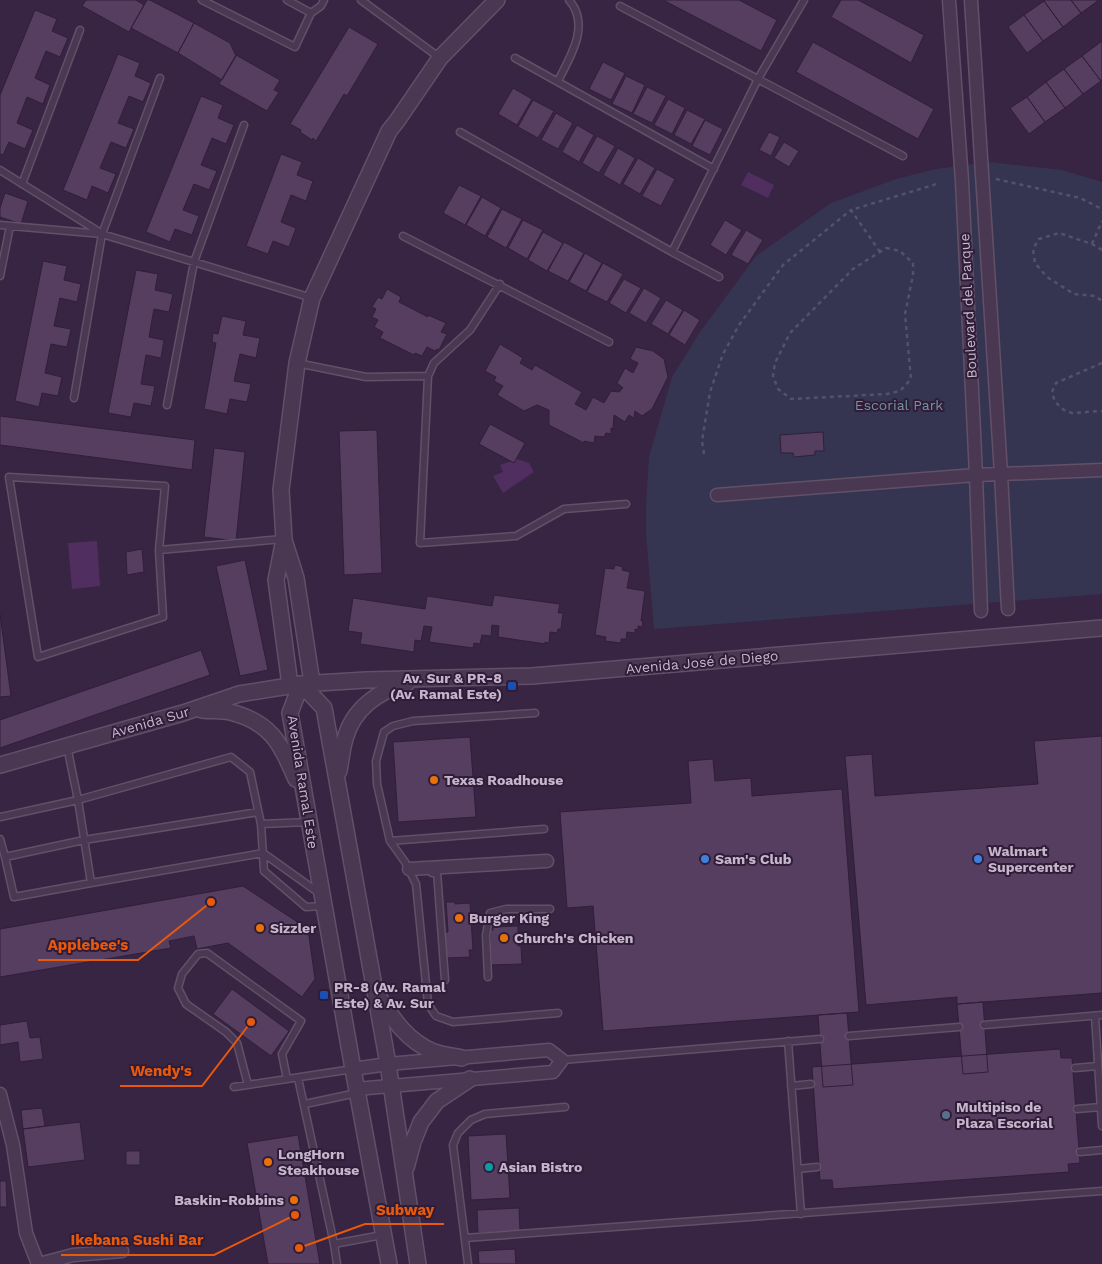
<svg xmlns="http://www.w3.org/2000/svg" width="1102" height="1264" viewBox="0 0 1102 1264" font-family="'Work Sans',sans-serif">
<rect width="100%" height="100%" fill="#382443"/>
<!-- green -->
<path fill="#353551" d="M989,162L1062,170L1102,182V594L654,629L646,534V506L649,457L672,377L700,332L756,256L831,203L896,179L936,169Z"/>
<!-- water -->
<path fill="#502e60" d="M748,172L774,185L768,198L741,185Z
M517,459L529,463L534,472L503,493L493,476L503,472L500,465Z
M97,541L100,586L72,589L68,543Z"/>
<!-- building -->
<path fill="#553e60" stroke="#311f3a" d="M86,0H136L144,5L129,32L82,6Z
M147,0H150L194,23L178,53L131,28Z
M663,0H739L777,20L761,51Z
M841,0H858L924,35L911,63L831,17Z
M1045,0H1071L1081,13L1063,27L1044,1Z
M1071,0H1099L1081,13Z
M1044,1L1063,27L1043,41L1024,15Z
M35,10L57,19L52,31L68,38L60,57L46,51L35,78L50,85L43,104L27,97L17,123L33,130L25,149L9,142L3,155L0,154V95Z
M1024,15L1043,41L1027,53L1008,27Z
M194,23L230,43L236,56L222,80L178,53Z
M349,27L378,44L347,96L344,94L316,141L313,138L312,140L300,132L301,130L290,124Z
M1102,41V81H1101L1082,56Z
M813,42L934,109L918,139L796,72Z
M118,54L140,63L135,76L151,83L143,102L129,96L118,123L134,129L126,148L111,142L100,168L116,174L108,193L92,186L87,200L63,190Z
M236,55L280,80L274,90L279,92L267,111L219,84Z
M1082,56L1101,81L1083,94L1064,69Z
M603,62L625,73L611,100L589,89Z
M1064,69L1083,94L1065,108L1046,82Z
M626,76L645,85L632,113L612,104Z
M1046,82L1065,108L1045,122L1027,97Z
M647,87L666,96L652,123L633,114Z
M513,88L532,99L517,125L498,114Z
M201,96L223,105L218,118L234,125L226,144L212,138L201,165L217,171L209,190L194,184L183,210L199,216L192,235L175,229L170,242L146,232Z
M1027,97L1045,122L1029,134L1010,108Z
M668,99L685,108L672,134L654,125Z
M533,100L554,111L538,138L518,127Z
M687,110L705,119L691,144L674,135Z
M556,113L573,123L558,149L541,140Z
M705,120L723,129L710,155L692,146Z
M577,125L594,135L579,162L562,152Z
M769,132L780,137L771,156L759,150Z
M597,136L615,146L599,173L582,163Z
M784,142L799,151L789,167L774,158Z
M618,148L635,158L620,185L603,175Z
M281,154L302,162L297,175L313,181L306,201L291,195L281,222L296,228L289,247L273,241L268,254L246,246Z
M638,158L655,168L640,194L623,184Z
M657,169L675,179L661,206L642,196Z
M459,185L481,196L465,225L443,213Z
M5,193L28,201L21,224L0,217V208Z
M482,197L501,208L485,236L466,225Z
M502,209L522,219L506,248L487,237Z
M523,220L543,230L527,259L508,248Z
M725,220L742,230L726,255L710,245Z
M746,230L763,240L748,264L731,255Z
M543,232L563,243L547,271L528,260Z
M564,242L584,253L568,281L548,271Z
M585,253L602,263L586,291L569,282Z
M43,261L67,266L64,280L81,284L77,302L60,298L54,326L71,329L67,347L51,344L45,373L62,377L58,396L42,393L39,407L15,401Z
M603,263L623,274L607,302L587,292Z
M136,270L158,274L155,290L173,294L169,312L154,309L149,337L164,340L161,358L146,355L141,384L155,386L151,406L134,403L131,417L108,413Z
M624,279L641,288L626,313L609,303Z
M644,288L661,298L646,323L629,313Z
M387,289L401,297L399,302L428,317V315L446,323L441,332L447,334L439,350L437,349L435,351L427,347L422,356L415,353L414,355L380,338L383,332L374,327L378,320L372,317L376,309L372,307L378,297L382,299Z
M666,300L683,310L668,334L651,324Z
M684,310L700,320L685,345L669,335Z
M222,316L246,321L243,335L260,338L256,358L240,354L234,381L251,384L247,402L230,399L227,414L204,409L216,343L212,342L213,333L218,334Z
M500,344L523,358L520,363L532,370L535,365L582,392L575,404L586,410L593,397L604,403L611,391L619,392L623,388L617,383L625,368L633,373L638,363L630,359L636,347L653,351L664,359L668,377L652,409L642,416L635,411L634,418L629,415L625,422L614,415L613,429L611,428V434L606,433L604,437L595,436L594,443L584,441V443L582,442L549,425V410L537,405L524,411L497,395L503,386L494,381L496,377L485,371Z
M0,416L195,440L192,470L0,445Z
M490,424L525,443L514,463L479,444Z
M377,430L382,573L344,575L339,431Z
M823,432L824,451H815V455L794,457L793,453H781L780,435Z
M214,448L245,452L236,541L204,537Z
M142,549L144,572L127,575L126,552Z
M245,560L268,670L240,676L216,566Z
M615,565L623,567L622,570L630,572L627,588L645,591L641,621H643L642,627L638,626V630L635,629V633L627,632L626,639H621V643L605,641L606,637L595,635L605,568L614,569Z
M494,595L560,604L558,613H563L561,629H558L557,633L550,632L549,643L545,642V644L498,637L499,626L492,625L491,636L482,635L480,644L474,643L473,648L429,642L432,627L424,626L421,641L415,640L414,652L360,644L362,633L348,631L353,598L425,609L427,596L492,606Z
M0,614L11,696L0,697Z
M201,650L210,675L0,748V720Z
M1102,736V993L957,1004V997L866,1005L845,756L872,754L875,796L1038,784L1034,741Z
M470,737L476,817L398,822L393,742Z
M713,759L715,781L751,778L752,796L842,789L859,1012L603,1031L593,906L567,908L560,812L691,803L688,761Z
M243,886L308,929L315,979L302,997L228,943L197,949L194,936L169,941L171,948L0,977V929Z
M446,902H455V904L470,903L473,950H469L470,957L447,958L444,932H448Z
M518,926V946H521L522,964L491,965L490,930H493V927Z
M232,989L289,1031L271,1056L213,1014Z
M983,1002L988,1072L963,1074L957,1004Z
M847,1013L853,1085L823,1087L818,1015Z
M27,1021L30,1038L40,1037L43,1059L20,1062L18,1042L0,1045V1025Z
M1060,1049L1061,1058H1072L1080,1163L1068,1164L1069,1172L833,1189L832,1180H820L812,1067Z
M42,1108L45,1126L23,1129L21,1110Z
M80,1122L85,1160L28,1167L23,1129Z
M506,1134L510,1198L471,1200L468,1136Z
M298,1135L320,1264H268L247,1143Z
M126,1151H140V1165H126Z
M0,1181H6L7,1207H0Z
M519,1208L520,1231L478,1233L477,1210Z
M515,1249L516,1264H479L478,1251Z"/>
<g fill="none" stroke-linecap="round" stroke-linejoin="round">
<!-- service casing -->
<g stroke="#625069" stroke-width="9">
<path id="service" d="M202,0L295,47L311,13L321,6L324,0
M287,0L311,13
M361,0L440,58
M620,6L903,156
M515,58L714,169
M558,81C570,57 591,25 569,0
M460,132L672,252L719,277
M0,170L101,233
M22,184L80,30
M0,225L102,234L312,298
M403,236L609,342
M672,252L758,79L804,0
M0,276L10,226
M297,363L366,377L428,376L420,543L516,536L564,509L626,504
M428,376L434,363L470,330L500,284
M74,398L102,234L160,78
M167,405L194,262L244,125
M159,550L163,617L38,657L9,477L165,486L159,550L283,539
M535,713L413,721L393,726L384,732L376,761L377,784L390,841L405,862L416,884L428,1004L436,1016L453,1022L558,1013
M67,746L78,800L231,757L250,772L261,824
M0,817L78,800L91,883L263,853L319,893
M309,822L261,824L264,871L306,907L324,906
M0,839L5,857
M390,841L544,829
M432,873L437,872L445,980
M91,883L14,897L5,857L84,840L258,812
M488,977L486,935L490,913L506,909H550
M1095,1016L1102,1126
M984,1025L1102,1015
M849,1036L959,1027
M788,1041L801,1214
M562,1060L820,1039
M1075,1068L1098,1066
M298,1078L334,1244
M248,1085L237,1043L226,1032L186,1004L178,988L182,974L198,954L207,953L301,1021L282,1054L287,1079
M791,1086L811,1084
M234,1087L353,1069
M305,1104L357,1093
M1077,1109L1101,1107
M1080,1152L1102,1150
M798,1169L817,1167
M465,1238L1102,1191
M337,1264L334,1244L382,1235
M468,1264L453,1145L458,1133L471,1120L485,1114L565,1107"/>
</g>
<!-- minor casing -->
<g stroke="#625069" stroke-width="15">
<path id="minor" d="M949,0L962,181L976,475L981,611
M971,0L1001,474L1008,609
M717,495L976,475L1102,470
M409,869L547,861
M353,1069L388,1064L549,1050L562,1060L553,1072L356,1089
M0,1094L13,1145L26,1233L38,1264
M39,1264L73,1255L122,1251"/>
</g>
<!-- tertiary casing -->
<g stroke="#625069" stroke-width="18">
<path id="tertiary" d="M284,540L296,578L312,683
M301,684L324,708L388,1064L418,1264
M301,684L290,713L353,1069L389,1264
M290,685L276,580L284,539L281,490L297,363L312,298L389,131L397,121L440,58L497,0
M202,710C211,711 221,710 230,712C271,722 280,743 296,779
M0,765L183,713L239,694L301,684L366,680L532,676L1102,628
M339,771C341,760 342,749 345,739C353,709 378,691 407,683
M378,996C393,1019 407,1041 434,1052C442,1055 453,1056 462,1058
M406,1168L413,1142L421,1122L437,1101L470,1079"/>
</g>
<!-- path -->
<path stroke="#56506b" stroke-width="2.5" stroke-dasharray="4 4" stroke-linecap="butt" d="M996,179L1080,198L1102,209
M1092,244L1102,221
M886,248L900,251L913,263V275L905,314L911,379L900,391L887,394L791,399L778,389L773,376L775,363L790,333L853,269Z
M1102,250L1092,244L1059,233L1039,239L1033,249L1035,263L1047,277L1074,294L1095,296L1102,301
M880,252L851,210L940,183
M1102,363L1056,383L1052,392L1055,402L1064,410L1072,413L1102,411
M704,454L702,441L710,392L723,354L739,325L783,265L851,210"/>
<!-- service -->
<use href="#service" stroke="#4a3852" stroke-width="6"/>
<!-- minor -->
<use href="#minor" stroke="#4a3852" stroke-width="12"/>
<!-- tertiary -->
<use href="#tertiary" stroke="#4a3852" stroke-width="15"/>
</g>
<!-- markers -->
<g fill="#1a4fb4" stroke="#2f1d38" stroke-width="2">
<rect x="507" y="681" width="10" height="10" rx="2.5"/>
<rect x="319" y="990" width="10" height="10" rx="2.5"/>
</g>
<g fill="#e8710a" stroke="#2f1d38" stroke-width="2">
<circle cx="434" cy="780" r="5"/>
<circle cx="459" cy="918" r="5"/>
<circle cx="260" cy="928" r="5"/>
<circle cx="504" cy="938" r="5"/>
<circle cx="268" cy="1162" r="5"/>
<circle cx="294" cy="1200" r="5"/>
</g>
<g fill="#3f7fe0" stroke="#2f1d38" stroke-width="2">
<circle cx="705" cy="859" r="5"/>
<circle cx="978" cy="859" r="5"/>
</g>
<circle fill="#5c6f8a" stroke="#2f1d38" stroke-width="2" cx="946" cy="1115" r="5"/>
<circle fill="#0f9aa8" stroke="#2f1d38" stroke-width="2" cx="489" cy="1167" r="5"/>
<g text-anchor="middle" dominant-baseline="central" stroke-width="4" stroke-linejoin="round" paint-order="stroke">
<!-- street labels -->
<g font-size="14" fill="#c6b5cc" stroke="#2f1d38">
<text transform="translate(968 306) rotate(-93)">Boulevard del Parque</text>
<text transform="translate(702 662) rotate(-5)">Avenida José de Diego</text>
<text transform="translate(150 722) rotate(-16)">Avenida Sur</text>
<text transform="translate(303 782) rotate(81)">Avenida Ramal Este</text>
</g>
<!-- park labels -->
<g font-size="14" fill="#7294a4" stroke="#2f1d38">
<text x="899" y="405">Escorial Park</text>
</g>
<!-- poi labels -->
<g font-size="14" font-weight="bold" fill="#c6b5cc" stroke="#2f1d38" text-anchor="start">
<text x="502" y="678" text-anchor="end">Av. Sur &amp; PR-8<tspan x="502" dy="16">(Av. Ramal Este)</tspan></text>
<text x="444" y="780">Texas Roadhouse</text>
<text x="988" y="851">Walmart<tspan x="988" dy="16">Supercenter</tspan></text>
<text x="715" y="859">Sam's Club</text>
<text x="469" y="918">Burger King</text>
<text x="270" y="928">Sizzler</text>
<text x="514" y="938">Church's Chicken</text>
<text x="334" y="987">PR-8 (Av. Ramal<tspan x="334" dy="16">Este) &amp; Av. Sur</tspan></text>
<text x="956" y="1107">Multipiso de<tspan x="956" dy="16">Plaza Escorial</tspan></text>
<text x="278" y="1154">LongHorn<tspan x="278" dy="16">Steakhouse</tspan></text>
<text x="499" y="1167">Asian Bistro</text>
<text x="284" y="1200" text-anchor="end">Baskin-Robbins</text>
</g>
</g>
<!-- callouts -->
<path fill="none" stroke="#e8590c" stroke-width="2" d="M211 902L138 960H38M251 1022L202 1086H120M299 1248L365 1224H444M295 1215L214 1255H61"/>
<g fill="#e8590c" stroke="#2f1d38" stroke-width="2">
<circle cx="211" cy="902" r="5"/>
<circle cx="251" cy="1022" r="5"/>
<circle cx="299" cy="1248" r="5"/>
<circle cx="295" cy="1215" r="5"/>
</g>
<g font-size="15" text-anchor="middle" font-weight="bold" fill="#e8590c" stroke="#2f1d38" stroke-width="4" stroke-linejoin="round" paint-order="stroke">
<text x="88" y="950">Applebee's</text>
<text x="161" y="1076">Wendy's</text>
<text x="405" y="1215">Subway</text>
<text x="137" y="1245">Ikebana Sushi Bar</text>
</g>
</svg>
